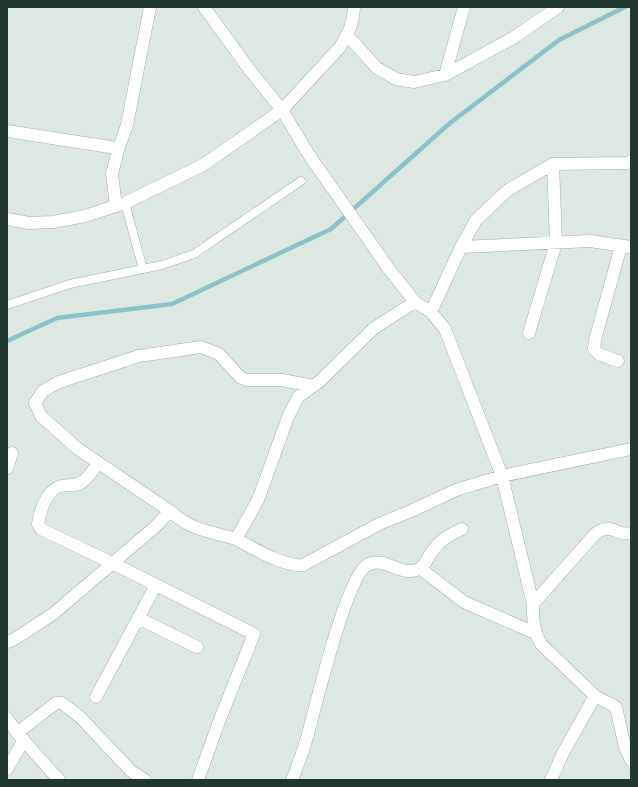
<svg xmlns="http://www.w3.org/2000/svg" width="638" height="787" viewBox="0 0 638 787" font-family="Roboto,sans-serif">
<rect width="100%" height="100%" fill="#dee8e3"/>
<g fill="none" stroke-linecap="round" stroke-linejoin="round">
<!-- stream -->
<path stroke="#89c4ca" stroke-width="4.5" d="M7,341L57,318L172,304L331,229L450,123L559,40L625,7"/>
<!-- service casing -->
<g stroke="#a2afa9" stroke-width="9">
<path id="service" d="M125,203L143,269
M7,305L70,284L162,265L194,254L301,181"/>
</g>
<!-- minor casing -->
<g stroke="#a2afa9" stroke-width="13">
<path id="minor" d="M204,7L249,69L282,110L309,155L389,269L415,302L431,312L445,329L502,476L533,604C533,621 533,629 541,644L595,696L563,753L551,780
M347,35L377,68L396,79L414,82L445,75L513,38L558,7
M445,75L464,7
M7,131L110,147L118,150L112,174L116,206
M118,150L127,125L150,7
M461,247L590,241L631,247
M431,312L461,247L476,220L508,190L553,164L626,163L631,162
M529,333L556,243L553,164
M618,361L599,354L594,349L595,340L621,246
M98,463C94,469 88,478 82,482C75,487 69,484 61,486C47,489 40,511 38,524L41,529L112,563L254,634L220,719L198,780
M7,468L12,453
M170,511L78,449L41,416L35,403L43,391L59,382L139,356L201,347L219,354L240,377L246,380H282L313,386
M236,539C253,548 284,567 303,565L379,524L411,511L456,490L502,476L631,449
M421,569L464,602L535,633
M533,604L595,534C613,521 616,537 631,533
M138,618L197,647
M7,642L13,640L53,614L155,527L170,511C192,531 209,531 236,539L258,500L288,417L298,397L320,381L374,328L415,302
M595,696L616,707L625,747L631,760
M96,697L156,585
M17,733L56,703H62L80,717L131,771L145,780
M7,769L24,740
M292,780C298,765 304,749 308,734C316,705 346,578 367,565C384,555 402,578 419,569C425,566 429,555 433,550C441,539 451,534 462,529"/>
</g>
<!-- tertiary casing -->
<g stroke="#a2afa9" stroke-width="13">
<path id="tertiary" d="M7,219L29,223L53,222L85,216L125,203L203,165L282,110L340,47C349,32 353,25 354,7
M7,718L17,733L59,780"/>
</g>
<!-- service -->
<use href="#service" stroke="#fff" stroke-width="8"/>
<!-- minor -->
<use href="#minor" stroke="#fff" stroke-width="12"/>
<!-- tertiary -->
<use href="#tertiary" stroke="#fff" stroke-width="12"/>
</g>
<!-- border -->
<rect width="638" height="787" fill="none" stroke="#21362f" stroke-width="16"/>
</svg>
